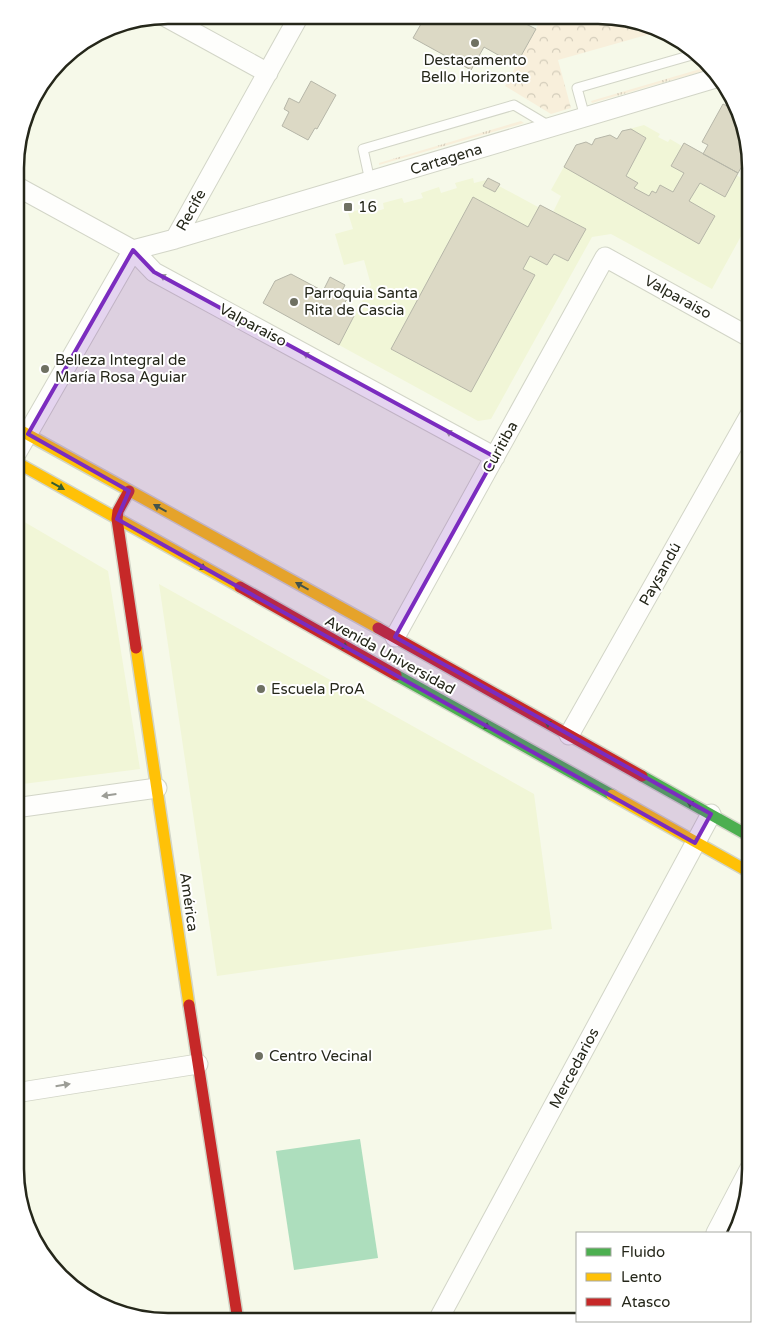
<svg xmlns="http://www.w3.org/2000/svg" width="766" height="1337" viewBox="0 0 766 1337" font-family="'Varela Round',sans-serif">
<defs>
<pattern id="grass-tufts" width="24" height="20" patternUnits="userSpaceOnUse" patternTransform="scale(1.25)"><rect width="24" height="20" fill="#f8efdb"/><path d="M3 7l-1-3M5 7V3M7 7l1-3M15 17l-1-3M17 17v-4M19 17l1-3" fill="none" stroke="#d4cdbb"/></pattern>
<pattern id="park-crowns" width="20" height="18" patternUnits="userSpaceOnUse" patternTransform="scale(1.25)"><rect width="20" height="18" fill="#f8efdb"/><path d="M2 6a3 3 0 1 1 6 0M12 15a3 3 0 1 1 6 0" fill="none" stroke="#d4cdbb"/></pattern>
</defs>
<rect width="100%" height="100%" fill="#f6f9e9"/>
<!-- built -->
<path fill="#f1f6d7" d="M644,125L660,134L658,137L668,142L670,139L682,146L684,143L751,184V218L712,289L611,234L592,237L491,419L478,421L339,345L371,285L364,260L344,265L335,234L353,229L348,213L365,208L367,214L384,209L383,203L402,198L404,203L423,198L421,193L439,187L441,193L457,188L455,183L473,178L474,183L486,180L488,178L500,184L499,186L538,207L540,205L553,212L561,196L551,190L576,145L586,142L592,145L595,139L610,135L617,139L622,131Z
M16,517L108,571L140,769L15,785Z
M159,584L534,794L552,929L217,976Z"/>
<!-- grass -->
<path fill="url(#grass-tufts)" d="M707,67L710,69L592,103L591,101Z
M521,121L524,123L379,165V163Z"/>
<!-- park -->
<path fill="url(#park-crowns)" d="M542,17L628,18L657,32L558,60L571,108L551,114L505,86Z"/>
<!-- water -->
<path fill="#addebd" d="M360,1139L378,1258L294,1270L276,1151Z"/>
<!-- building -->
<path fill="#dcd9c5" stroke="#b6b6a8" d="M425,17H524L522,22L536,29L516,65L484,47L471,70L413,38Z
M311,81L336,95L317,129L315,128L308,140L282,126L289,112L284,109L289,98L299,103Z
M723,104L739,112L743,118L749,154L738,173L703,154L708,145L702,142Z
M631,129L646,138L626,176L638,183L634,188L649,196L652,191L656,193L660,185L673,192L684,173L671,166L684,143L738,173L725,197L700,183L689,201L715,216L699,244L564,167L576,145L586,142L592,145L595,139L610,135L617,139L622,131Z
M488,178L500,184L495,192L483,186Z
M473,197L528,227L540,205L586,229L568,261L554,254L547,265L530,256L523,269L535,275L471,392L391,349Z
M291,274L323,291L330,277L345,285L340,295L347,299L341,309L354,316L339,345L263,303L275,281Z"/>
<g fill="none" stroke-linecap="round" stroke-linejoin="round">
<!-- lane casing -->
<g stroke="#d2d5c7" stroke-width="11">
<path id="lane" d="M585,117L577,88L699,53
M370,181L363,149L514,105L551,127"/>
</g>
<!-- street casing -->
<g stroke="#d2d5c7" stroke-width="21">
<path id="street" d="M164,16L268,73
M16,186L133,250L154,272L495,457
M175,239L716,78
M16,454L133,250L175,239L299,16
M395,637L605,257L751,338
M569,735L751,413
M15,808L157,788
M15,1093L198,1064
M716,1233L751,1166
M437,1322L711,814"/>
</g>
<!-- fast casing -->
<g stroke="#d2d5c7" stroke-width="14">
<path id="fast" d="M396,675L612,795
M642,776L751,837"/>
</g>
<!-- slow casing -->
<g stroke="#d2d5c7" stroke-width="14">
<path id="slow" d="M16,428L378,628
M16,462L240,587
M136,648L189,1005
M612,795L751,873"/>
</g>
<!-- jam casing -->
<g stroke="#d2d5c7" stroke-width="14">
<path id="jam" d="M129,491L118,511L117,519L136,648
M240,587L396,675
M378,628L642,776
M189,1005L238,1321"/>
</g>
<!-- lane -->
<use href="#lane" stroke="#fefefc" stroke-width="9"/>
<!-- street -->
<use href="#street" stroke="#fefefc" stroke-width="19"/>
<!-- fast -->
<use href="#fast" stroke="#4caf50" stroke-width="11"/>
<!-- slow -->
<use href="#slow" stroke="#ffc107" stroke-width="11"/>
<!-- jam -->
<use href="#jam" stroke="#c62828" stroke-width="11"/>
</g>
<!-- one-way arrows -->
<defs><path id="oneway-solid" d="M-6-.8H1V-3.2L6.5 0L1 3.2V.8H-6Z" transform="scale(1.25)"/></defs>
<g fill="#9c9d96">
<use href="#oneway-solid" transform="translate(166 278) rotate(-152)"/>
<use href="#oneway-solid" transform="translate(309 356) rotate(-152)"/>
<use href="#oneway-solid" transform="translate(452 434) rotate(-152)"/>
<use href="#oneway-solid" transform="translate(109 795) rotate(172)"/>
<use href="#oneway-solid" transform="translate(63 1085) rotate(-9)"/>
</g>
<g fill="#355d30">
<use href="#oneway-solid" transform="translate(58 486) rotate(29)"/>
<use href="#oneway-solid" transform="translate(160 508) rotate(-151)"/>
<use href="#oneway-solid" transform="translate(200 566) rotate(29)"/>
<use href="#oneway-solid" transform="translate(302 586) rotate(-151)"/>
<use href="#oneway-solid" transform="translate(342 645) rotate(29)"/>
<use href="#oneway-solid" transform="translate(484 725) rotate(29)"/>
<use href="#oneway-solid" transform="translate(551 725) rotate(-151)"/>
<use href="#oneway-solid" transform="translate(693 805) rotate(-151)"/>
</g>
<!-- marked area -->
<path fill="#7b2cbf" fill-opacity="0.2" stroke="#7b2cbf" stroke-width="4" stroke-linejoin="round" d="M133,250L154,272L495,457L395,637L711,814L695,843L117,519L129,491L28,434Z"/>
<!-- markers -->
<g fill="#6e7062" stroke="#fff" stroke-width="2">
<circle cx="475" cy="43" r="5"/>
<rect x="343" y="202" width="10" height="10" rx="2.5"/>
<circle cx="294" cy="302" r="5"/>
<circle cx="45" cy="369" r="5"/>
<circle cx="261" cy="689" r="5"/>
<circle cx="259" cy="1056" r="5"/>
</g>
<g text-anchor="middle" dominant-baseline="central" stroke-width="4" stroke-linejoin="round" paint-order="stroke">
<!-- poi labels -->
<g font-size="15" fill="#25271a" stroke="#fff" text-anchor="start">
<text x="475" y="60" text-anchor="middle">Destacamento<tspan x="475" dy="17">Bello Horizonte</tspan></text>
<text x="358" y="207">16</text>
<text x="304" y="293">Parroquia Santa<tspan x="304" dy="17">Rita de Cascia</tspan></text>
<text x="55" y="360">Belleza Integral de<tspan x="55" dy="17">María Rosa Aguiar</tspan></text>
<text x="271" y="689">Escuela ProA</text>
<text x="269" y="1056">Centro Vecinal</text>
</g>
<!-- street labels -->
<g font-size="15" fill="#25271a" stroke="#fff">
<text transform="translate(446 159) rotate(-17)">Cartagena</text>
<text transform="translate(191 210) rotate(-61)">Recife</text>
<text transform="translate(678 297) rotate(29)">Valparaiso</text>
<text transform="translate(253 325) rotate(28)">Valparaiso</text>
<text transform="translate(500 447) rotate(-61)">Curitiba</text>
<text transform="translate(660 574) rotate(-61)">Paysandú</text>
<text transform="translate(390 655) rotate(29)">Avenida Universidad</text>
<text transform="translate(189 902) rotate(82)">América</text>
<text transform="translate(574 1068) rotate(-62)">Mercedarios</text>
</g>
</g>
<!-- crop -->
<path d="M0 0H766V1337H0ZM168 24H598A144 144 0 0 1 742 168V1169A144 144 0 0 1 598 1313H168A144 144 0 0 1 24 1169V168A144 144 0 0 1 168 24Z" fill="#fff" fill-rule="evenodd"/>
<path fill="none" stroke="#25271a" stroke-width="2.5" d="M168 24H598A144 144 0 0 1 742 168V1169A144 144 0 0 1 598 1313H168A144 144 0 0 1 24 1169V168A144 144 0 0 1 168 24Z"/>
<!-- legend -->
<rect x="576" y="1232" width="175" height="90" fill="#ffffff" stroke="#a8a9a3"/>
<rect x="586" y="1248" width="25" height="8" fill="#4caf50" stroke="#a8a9a3"/>
<text x="621" y="1257" font-size="15" fill="#25271a">Fluido</text>
<rect x="586" y="1273" width="25" height="8" fill="#ffc107" stroke="#a8a9a3"/>
<text x="621" y="1282" font-size="15" fill="#25271a">Lento</text>
<rect x="586" y="1298" width="25" height="8" fill="#c62828" stroke="#a8a9a3"/>
<text x="621" y="1307" font-size="15" fill="#25271a">Atasco</text>
</svg>
